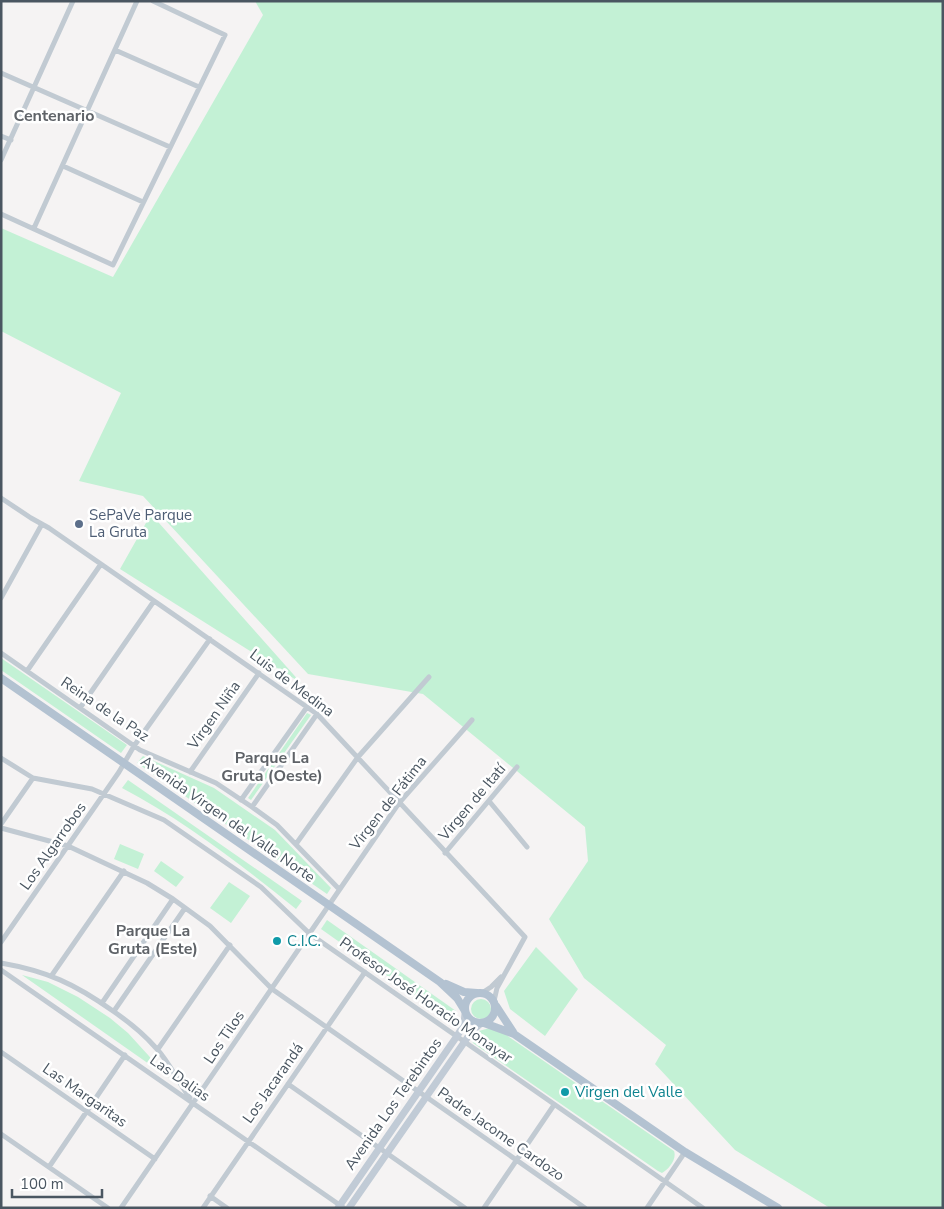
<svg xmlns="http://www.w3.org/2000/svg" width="944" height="1209" viewBox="0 0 944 1209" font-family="'Nunito Sans',sans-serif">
<rect width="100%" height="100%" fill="#f5f3f3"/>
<!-- green -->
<path fill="#c3f1d5" d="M255,1H943V1208H830L735,1150L655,1064L666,1045L584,978L549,919L588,861L585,827L423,694L308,674L143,496L79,481L121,393L1,331V228L113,277L263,15Z
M151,514L301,683L120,569Z
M1,658L127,745L121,753L1,670Z
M307,713L311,715L251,800L248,798Z
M143,756L214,788L275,830L331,888L327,894L137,763Z
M128,780L302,901L296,909C241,865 185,821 122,788Z
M120,844L144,854L138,869L114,859Z
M161,861L184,877L176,887L154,871Z
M229,882L250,896L231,923L210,908Z
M327,920L456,1011L450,1020L321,929Z
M536,947L578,989L545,1036L510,1009L504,991Z
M22,975L48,982L78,997L110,1018L128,1033L169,1078Z
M471 1009a10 10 0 1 1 20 0a10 10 0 1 1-20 0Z
M490,1028L502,1032L674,1151C677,1159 669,1169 662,1173L658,1171L473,1043L471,1037L475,1032Z"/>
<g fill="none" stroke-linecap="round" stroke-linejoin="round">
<!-- street -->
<path stroke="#c1cad2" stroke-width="5" d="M115,50L199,87
M1,73L170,147
M1,136L11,140
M1,160L73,1
M63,166L143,202
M1,214L113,265L225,35L153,1
M34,228L137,1
M1,498L31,518L49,528L317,714L525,937L497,988L494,1001
M1,598L42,524
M1,653L140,750L216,783L252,807L277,825L339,889
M27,671L101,564
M80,708L154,601
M1,758L33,778L92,789L164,820L261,887L310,934L703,1208
M190,772L259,673
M241,800L307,707
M489,801L527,847
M252,807L317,714
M1,824L33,778
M1,828L68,846L147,883L173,899L210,926L272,989L585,1208
M296,844L358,757L429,677
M445,853L517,767
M1,942L119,772L134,746L210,639
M1,963C47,971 75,984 113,1011C129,1022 143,1033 156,1048C170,1063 178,1082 190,1098
M1,970L344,1208
M52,975L124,871
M482,993L491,987L501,977
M102,1003L173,899
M114,1011L185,908
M158,1049L230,945
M1,1052L155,1159
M288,1084L465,1208
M1,1134L108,1208
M49,1167L125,1055
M210,1196L227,1208
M121,1208L399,803L472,720
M203,1208L365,972
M484,1208L554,1105
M647,1208L685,1152"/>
<!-- secondary -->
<path stroke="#c1cbd6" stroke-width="7" d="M338,1208L457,1036L464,1025L465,1013
M349,1208L472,1031L480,1024"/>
<!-- primary -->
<path stroke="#b3c2d1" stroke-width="8" d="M1,678L440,982L457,998L465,1011
M446,984L464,992L477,993
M465 1008a15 15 0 1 1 30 0a15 15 0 1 1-30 0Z
M496,1006L513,1032
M484,1023L514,1034L685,1152L778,1208"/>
</g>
<!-- markers -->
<circle fill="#5c6f8a" stroke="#fff" stroke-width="2" cx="79" cy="524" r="5"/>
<g fill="#0f9aa8" stroke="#fff" stroke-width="2">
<circle cx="277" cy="941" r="5"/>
<circle cx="565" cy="1092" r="5"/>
</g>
<g text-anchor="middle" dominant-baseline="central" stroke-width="5" stroke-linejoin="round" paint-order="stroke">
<!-- service labels -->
<g font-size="15" fill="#4e5e75" stroke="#fff" text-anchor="start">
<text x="89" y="515">SePaVe Parque<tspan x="89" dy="17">La Gruta</tspan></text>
</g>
<!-- street labels -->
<g font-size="15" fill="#4a5661" stroke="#fff">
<text transform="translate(292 683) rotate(37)">Luis de Medina</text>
<text transform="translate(105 709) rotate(34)">Reina de la Paz</text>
<text transform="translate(214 715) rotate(-55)">Virgen Niña</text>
<text transform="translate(472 802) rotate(-50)">Virgen de Itatí</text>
<text transform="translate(388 803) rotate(-52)">Virgen de Fátima</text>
<text transform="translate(228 819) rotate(35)">Avenida Virgen del Valle Norte</text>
<text transform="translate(53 846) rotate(-55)">Los Algarrobos</text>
<text transform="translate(426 1000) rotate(35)">Profesor José Horacio Monayar</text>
<text transform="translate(224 1037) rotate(-56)">Los Tilos</text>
<text transform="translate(180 1078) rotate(35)">Las Dalias</text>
<text transform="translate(273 1083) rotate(-55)">Los Jacarandá</text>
<text transform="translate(85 1095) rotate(35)">Las Margaritas</text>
<text transform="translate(393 1104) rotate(-55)">Avenida Los Terebintos</text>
<text transform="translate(501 1134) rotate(35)">Padre Jacome Cardozo</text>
</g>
<!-- culture labels -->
<g font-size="15" fill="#0d838f" stroke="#fff" text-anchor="start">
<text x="287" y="941">C.I.C.</text>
<text x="575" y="1092">Virgen del Valle</text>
</g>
<!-- neighbourhood labels -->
<g font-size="16" font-weight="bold" fill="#5f6368" stroke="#fff">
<text x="54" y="116">Centenario</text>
<text x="272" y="758">Parque La<tspan x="272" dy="18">Gruta (Oeste)</tspan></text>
<text x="153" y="931">Parque La<tspan x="153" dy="18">Gruta (Este)</tspan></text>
</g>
</g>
<!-- border -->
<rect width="944" height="1209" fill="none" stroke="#4a5661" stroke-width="5"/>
<!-- scale -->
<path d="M12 1189v8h90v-8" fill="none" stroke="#4a5661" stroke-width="2.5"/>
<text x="20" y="1189" font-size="15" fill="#4a5661" stroke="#ffffff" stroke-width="4" paint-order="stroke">100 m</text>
</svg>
